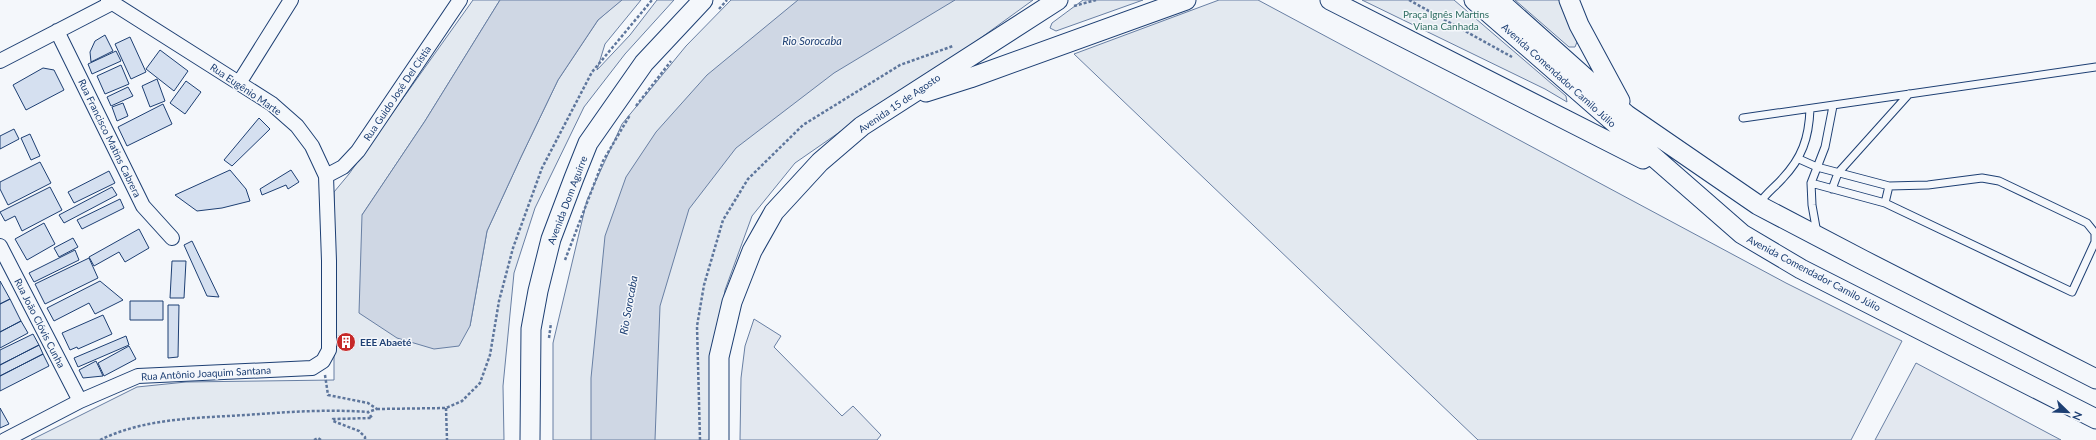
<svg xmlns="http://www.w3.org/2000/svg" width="2096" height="440" viewBox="0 0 2096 440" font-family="Lato,sans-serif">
<rect width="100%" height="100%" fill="#f4f7fb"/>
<!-- green -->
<path fill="#e3e9f0" stroke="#687fa3" d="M473,0H500L425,121L362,215L470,326L487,231L521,157L558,80L598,20L621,0H641L605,44L597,70L630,35L657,0H674L625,54L584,107L535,208L514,273L503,386L504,440H31L137,387L186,382L334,380V192L349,174Z
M731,0H1033L971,45L893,95L795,163L752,216L725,290L712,367L710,440H553V343L587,200L622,124L686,46Z
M1083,0H1143L1056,31L1050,28L1052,23Z
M1219,0H1258L1786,283L1902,341L1851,440H1478L1074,54Z
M1362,0H1454L1566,96L1567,102L1545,89Z
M1515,0H1559L1577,42L1575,47H1569Z"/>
<!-- parking -->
<path fill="#e3e8f0" stroke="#687fa3" d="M754,319L781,336L774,347L842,416L853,406L881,435L877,440H740L741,378L745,346Z
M1916,363L2061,440H1875Z"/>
<!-- water -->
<path fill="#cfd7e4" stroke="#687fa3" d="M500,0H622L598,20L558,80L521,157L487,231L470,326L459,346L434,349L397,338L359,313L362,215L425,121Z
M798,0H955L834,73L736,148L689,209L660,306L655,440H591V378L605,236L626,177L656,132L707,75Z"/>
<!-- building -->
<path fill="#d5e0f0" stroke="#1d3f73" d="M105,35L113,51L91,62L90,52L95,41Z
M130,37L146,72L131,79L115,44Z
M160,50L188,71L174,91L146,69Z
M116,51L121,61L92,74L88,64Z
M121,65L129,84L105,94L97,76Z
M43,68L54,70L64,90L26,110L13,85Z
M157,79L165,101L150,107L142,86Z
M186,81L201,92L185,114L170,103Z
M128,87L133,96L111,106L107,97Z
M123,103L128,116L117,121L112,107Z
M163,104L172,124L127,146L118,127Z
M259,118L270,129L232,166L224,160Z
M14,129L19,139L0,149V136Z
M30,134L40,156L31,160L21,138Z
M40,162L51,183L8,205L0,189V182Z
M230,170L246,189L250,201L222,208L197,211L175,195Z
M291,170L299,182L288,189L286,185L262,195L260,189Z
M109,171L115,183L74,203L68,192Z
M50,187L62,210L22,231L15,216L5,221L0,212Z
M112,187L117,195L64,223L59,215Z
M120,199L124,208L82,229L77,220Z
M44,223L55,244L27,260L15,239Z
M139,229L149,248L125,262L119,252L94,266L89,257Z
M73,238L78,247L59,257L54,248Z
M192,241L219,297L207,296L184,245Z
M75,250L79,260L34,282L29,273Z
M89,258L98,278L45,304L35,284Z
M172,261H186L184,298H170Z
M0,281L10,299L0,304Z
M100,281L123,300L95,314L89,303L54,321L47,308Z
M10,299L21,321L0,332V304Z
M130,301H163V320H130Z
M168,305H179L178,357L168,358Z
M103,315L112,334L78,349L77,347L70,350L62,333Z
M21,321L28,333L0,348V332Z
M33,334L39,345L0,365V350Z
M126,336L129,345L78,367L74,358Z
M341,337H351V347L341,346Z
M39,345L43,354L0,376V365Z
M129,346L136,359L104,376L98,363Z
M43,354L49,366L0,391V376Z
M96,361L103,376L83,378L79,370Z
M0,408L9,424L0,428Z"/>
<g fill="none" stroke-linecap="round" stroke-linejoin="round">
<!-- lane casing -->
<g stroke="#1d3f73" stroke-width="9">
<path id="lane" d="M1743,118L2096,67
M1799,159L1817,167L1889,186L1928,185L1982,178L1999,181L2087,223L2095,233V242L2072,292L1885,203L1811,183
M1832,189L1838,173L1909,94
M1885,203L1889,186
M1759,204C1766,193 1774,188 1782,179C1802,158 1809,138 1810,109
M1817,233L1812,205L1811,183L1825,147L1833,106"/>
</g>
<!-- street casing -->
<g stroke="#1d3f73" stroke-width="16">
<path id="street" d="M57,31L143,206L172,238
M0,61L112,3L114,0
M239,83L291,0
M326,176L343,167L358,151L460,0
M0,246L80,401
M5,440L80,401L138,376L312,368L323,361L329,350V261L326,176L312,146L297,126L272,104L108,0"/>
</g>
<!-- secondary casing -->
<g stroke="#1d3f73" stroke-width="21">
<path id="secondary" d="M1330,0L1643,159
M1474,0L1742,234L1801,269L2096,419
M1498,0L1627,115L1758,205L1863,260L2096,379
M1569,0L1579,25L1620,101
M926,92L970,78L1186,0
M530,440L531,329L538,291L551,239L574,178L588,143L644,63L703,0
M719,440V357L732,302L752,251L774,212L820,162L862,126L1058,0"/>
</g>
<!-- path -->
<path stroke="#5e769c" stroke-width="2.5" stroke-dasharray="3 2" stroke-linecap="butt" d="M1409,0L1512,57
M1074,6L1096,0
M719,9L727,0
M636,106L671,61
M565,260L603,161L630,115
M549,338L551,323
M325,375L328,395L368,403L377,409L368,412
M446,408L447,440
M377,409L446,408L462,401L480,383L490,355L499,301L513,248L542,168L592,72L652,0
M100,440C145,418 197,418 246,415C287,412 327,409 368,412L372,418L333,419V421L359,431L365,437V440
M314,440L318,438L321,440
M700,440L697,326L704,285L723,220L748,179L803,125L900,65L953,46"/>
<!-- lane -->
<use href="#lane" stroke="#f4f7fb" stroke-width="7"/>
<!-- street -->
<use href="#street" stroke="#f4f7fb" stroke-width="14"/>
<!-- secondary -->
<use href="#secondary" stroke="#f4f7fb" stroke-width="19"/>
</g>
<!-- icons -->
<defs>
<g id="building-disc" transform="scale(1)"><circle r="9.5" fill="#c62828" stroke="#f4f7fb"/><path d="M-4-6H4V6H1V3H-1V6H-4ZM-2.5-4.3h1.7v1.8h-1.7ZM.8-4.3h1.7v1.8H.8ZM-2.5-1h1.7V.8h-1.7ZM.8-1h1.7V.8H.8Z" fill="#fff"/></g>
</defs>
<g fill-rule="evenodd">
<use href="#building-disc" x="346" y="342"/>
</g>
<g text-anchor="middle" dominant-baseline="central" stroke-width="3" stroke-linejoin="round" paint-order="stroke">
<!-- park labels -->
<g font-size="10" fill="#2c6c60" stroke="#f4f7fb">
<text x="1446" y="14">Praça Ignês Martins<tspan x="1446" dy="12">Viana Canhada</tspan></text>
</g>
<!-- street labels -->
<g font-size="10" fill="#1d3f73" stroke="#f4f7fb">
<text transform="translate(1559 75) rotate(42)">Avenida Comendador Camilo Júlio</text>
<text transform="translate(246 89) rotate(34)">Rua Eugênio Marte</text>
<text transform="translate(397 93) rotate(-56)">Rua Guido José Del Cístia</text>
<text transform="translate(899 103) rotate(-34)">Avenida 15 de Agosto</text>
<text transform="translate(110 138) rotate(64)">Rua Francisco Matins Cabrera</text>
<text transform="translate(567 200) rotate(-69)">Avenida Dom Aguirre</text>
<text transform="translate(1814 273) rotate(28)">Avenida Comendador Camilo Júlio</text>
<text transform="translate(40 323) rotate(63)">Rua João Clóvis Cunha</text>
<text transform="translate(206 373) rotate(-3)">Rua Antônio Joaquim Santana</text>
</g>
<!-- poi labels -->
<g font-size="10" font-weight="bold" fill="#1d3f73" stroke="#f4f7fb" text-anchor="start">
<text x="360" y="342">EEE Abaeté</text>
</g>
<!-- water labels -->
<g font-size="11" font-style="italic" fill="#1d3f73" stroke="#f4f7fb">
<text x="812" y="40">Rio Sorocaba</text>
<text transform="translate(628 305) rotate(-80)">Rio Sorocaba</text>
</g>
</g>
<!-- north arrow -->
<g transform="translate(2068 412) rotate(113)" stroke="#f4f7fb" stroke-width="3" paint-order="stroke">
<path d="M0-3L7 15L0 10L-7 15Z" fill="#1d3f73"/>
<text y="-6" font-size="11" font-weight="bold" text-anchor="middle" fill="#1d3f73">N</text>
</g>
</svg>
